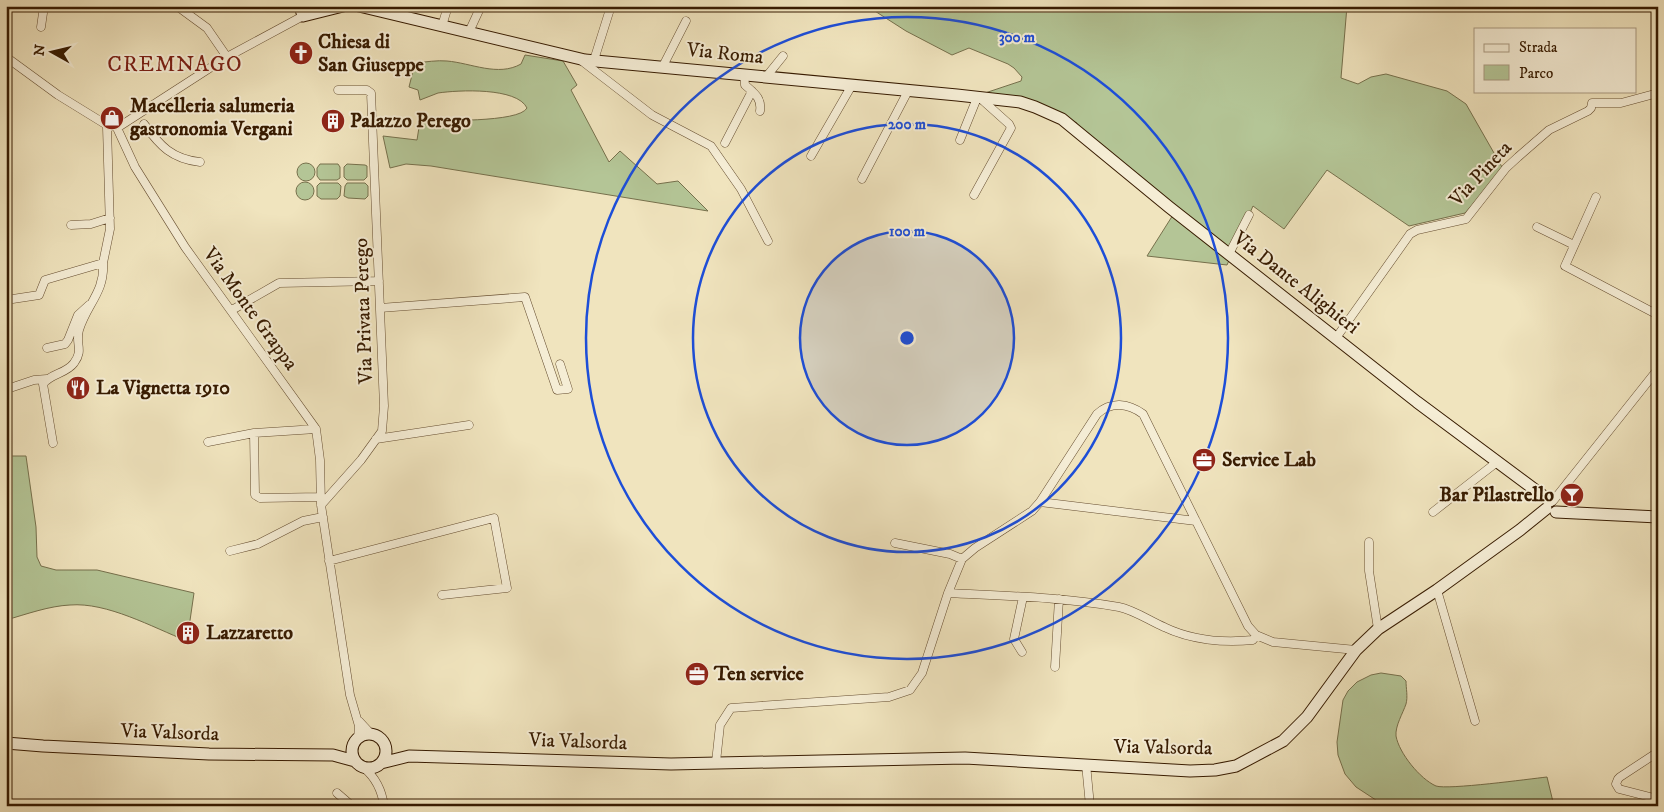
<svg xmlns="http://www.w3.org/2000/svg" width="1664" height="812" viewBox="0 0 1664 812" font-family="'IM FELL DW Pica',serif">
<rect width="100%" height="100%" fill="#f0e4be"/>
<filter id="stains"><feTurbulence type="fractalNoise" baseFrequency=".004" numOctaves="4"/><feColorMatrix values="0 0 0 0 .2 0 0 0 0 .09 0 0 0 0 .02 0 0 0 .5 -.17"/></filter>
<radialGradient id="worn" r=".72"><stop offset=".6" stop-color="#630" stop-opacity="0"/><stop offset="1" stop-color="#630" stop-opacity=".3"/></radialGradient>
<!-- green -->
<path fill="#b4c596" stroke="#76704c" d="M867,6H1347L1341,78L1358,84L1371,77L1386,74L1447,91L1466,104L1502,167L1489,186L1465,213L1409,226L1327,170L1284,229L1253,206L1227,265L1147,256L1178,207L1074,127L1077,123L1044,107L982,94L1021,81L1022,77L1014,68L1008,64L969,48L952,55L906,31Z
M525,55L563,61L577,85L571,90L609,162L620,151L657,184L678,181L708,211L431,166L406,164L390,168L383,136L417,140L420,121C438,120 519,123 527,108C517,87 458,90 438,93C432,95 426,98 420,100L418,90L409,87L415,63C426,62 437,60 447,61C471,63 498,77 521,64Z
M297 172a9 9 0 1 1 18 0a9 9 0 1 1-18 0Z
M320,164H338L340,167V178L337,180H320L317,176V168Z
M347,164L365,165L367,166V177L364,180H347L344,177V167Z
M296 191a9 9 0 1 1 18 0a9 9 0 1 1-18 0Z
M320,183H338L341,186L340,196L337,199H321L317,196V186Z
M347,183H365L368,186V196L365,199L348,198L344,196L345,186Z
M6,456H26L36,527L37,557L41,566L56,570H97L194,593L187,641C152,627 107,602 70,605C49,606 27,614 6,620Z
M1381,673L1401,676L1406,681C1406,688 1408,697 1406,704C1403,713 1395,726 1396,736C1399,753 1420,779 1436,786C1448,790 1529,779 1547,777L1554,806H1385L1356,787L1345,774L1338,755L1337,742L1343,700L1348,691L1357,682L1371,675Z"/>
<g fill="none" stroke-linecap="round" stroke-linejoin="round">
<!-- street casing -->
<g stroke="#654d30" stroke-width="9">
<path id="street" d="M177,6L207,28L227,57
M442,26L448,6
M41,27L44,6
M469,32L481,6
M6,57L58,95L110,127
M594,60L611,6
M582,61L652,115L711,146L741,189L768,241
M663,66L686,21
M744,74L745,85C754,93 762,98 760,111
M766,77L783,56
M144,124C160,146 172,159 200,162
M117,128L135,167L185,247L316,429L320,460L321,505L350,695L359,726L358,739
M117,128L227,57L303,16
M960,140L977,98
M725,143L752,91
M811,156L852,85
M862,179L908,91
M974,195L1011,128L1009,124L980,98
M1596,197L1565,266L1658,315
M71,225L91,224L110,218
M1537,227L1574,245
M1229,254L1249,215
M6,300L39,295L45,280L103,263L110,229L107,127
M380,308L525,297L557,390L568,389L560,364
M232,310L279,283L379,281
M1336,338L1410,234L1417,230L1466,219L1506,168L1518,157L1549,130L1588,111L1591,108L1592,103H1621L1658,93
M47,348L65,344L68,340L78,315L89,305
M7,389L34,380L47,379
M316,429L254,433L255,495L260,498L321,497
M376,439L469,425
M208,442L254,433
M53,443L43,384C51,373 66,374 74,363C84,350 75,344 79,330C87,304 105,292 103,263
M1553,501L1658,369
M1040,502L1196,521
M321,505L361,460L382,431L384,406L371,93L367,90H338
M1433,512L1497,462
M1369,542V571L1378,629
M895,543L950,554L962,559
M230,551L258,544L303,521L323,517
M329,561L494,518L507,588L442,595
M1437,590L1475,721
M948,593C1005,596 1063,597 1119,607C1134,610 1150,621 1164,627C1191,640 1224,643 1253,640L1256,635L1273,642L1356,650
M1022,652L1014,639L1023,597
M1055,667L1059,599
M359,721L371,734
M1658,752L1620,777L1618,779L1616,784L1619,789L1658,799
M716,762L720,725L731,708L889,697L910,690L922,673L948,593L962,559L975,548L1032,511L1040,502L1097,414C1111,401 1128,403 1143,414L1248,626L1256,635
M1086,764L1090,806
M364,768C376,778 382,791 384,806
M337,793L352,806"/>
</g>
<!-- secondary casing -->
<g stroke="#371b01" stroke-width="13">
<path id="secondary" d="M300,6L303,16L343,6
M359,6L585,60L957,95L1020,102L1035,107L1062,119L1169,207L1417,402L1550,501
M1556,512L1658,517
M352 751a17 17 0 1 1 34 0a17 17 0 1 1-34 0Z
M6,743L43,746L209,754L333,755L355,761
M381,763L409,756L671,764L965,758L1190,771L1215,770L1236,766L1283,741L1307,717L1356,650L1378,629L1437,590L1520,530L1546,509"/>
</g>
<!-- street -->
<use href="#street" stroke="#f5edd5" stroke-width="8"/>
<!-- secondary -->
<use href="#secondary" stroke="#f5edd5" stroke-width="11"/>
<!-- rail -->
<path stroke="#371b01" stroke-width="2" stroke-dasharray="9 9" stroke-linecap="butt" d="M1650,6L1658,12"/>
</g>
<!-- distance rings -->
<circle cx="907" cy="338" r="107" fill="#1d4ed8" fill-opacity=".12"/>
<g fill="none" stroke="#1d4ed8" stroke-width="2.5">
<circle cx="907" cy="338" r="107"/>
<circle cx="907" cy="338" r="214"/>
<circle cx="907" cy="338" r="321"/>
</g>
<!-- icons -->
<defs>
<g id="church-disc" transform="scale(1.25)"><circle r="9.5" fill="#8f2418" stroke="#f5edd5"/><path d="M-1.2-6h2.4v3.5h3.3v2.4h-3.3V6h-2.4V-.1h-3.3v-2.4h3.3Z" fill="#fff"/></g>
<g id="shop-disc" transform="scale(1.25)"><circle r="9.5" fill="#8f2418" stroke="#f5edd5"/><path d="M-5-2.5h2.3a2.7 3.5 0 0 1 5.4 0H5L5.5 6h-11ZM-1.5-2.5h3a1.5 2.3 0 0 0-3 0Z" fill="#fff"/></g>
<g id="building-disc" transform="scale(1.25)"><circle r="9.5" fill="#8f2418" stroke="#f5edd5"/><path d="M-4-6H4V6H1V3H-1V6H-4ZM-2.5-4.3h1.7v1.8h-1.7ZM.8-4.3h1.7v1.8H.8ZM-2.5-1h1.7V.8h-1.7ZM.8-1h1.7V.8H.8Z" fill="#fff"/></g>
<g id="restaurant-disc" transform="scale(1.25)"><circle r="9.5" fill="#8f2418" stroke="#f5edd5"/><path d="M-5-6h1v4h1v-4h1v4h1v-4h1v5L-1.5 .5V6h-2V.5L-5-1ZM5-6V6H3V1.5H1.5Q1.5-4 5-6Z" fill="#fff"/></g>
<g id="office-disc" transform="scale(1.25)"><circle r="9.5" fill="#8f2418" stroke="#f5edd5"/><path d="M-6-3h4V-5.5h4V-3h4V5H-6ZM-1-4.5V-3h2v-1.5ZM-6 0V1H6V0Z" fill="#fff"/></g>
<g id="bar-disc" transform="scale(1.25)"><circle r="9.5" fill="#8f2418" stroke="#f5edd5"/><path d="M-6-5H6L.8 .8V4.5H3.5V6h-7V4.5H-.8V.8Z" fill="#fff"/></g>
</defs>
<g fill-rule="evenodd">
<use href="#church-disc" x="301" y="53"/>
<use href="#shop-disc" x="112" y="118"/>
<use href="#building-disc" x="333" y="121"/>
<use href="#restaurant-disc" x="78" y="388"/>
<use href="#office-disc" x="1204" y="460"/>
<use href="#bar-disc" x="1572" y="495"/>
<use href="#building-disc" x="188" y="633"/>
<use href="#office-disc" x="697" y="674"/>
</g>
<g text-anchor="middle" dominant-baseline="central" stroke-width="4" stroke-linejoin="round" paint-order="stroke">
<!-- poi labels -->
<g font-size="20" font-weight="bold" fill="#371b01" stroke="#f5edd5" text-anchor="start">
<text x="318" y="42">Chiesa di<tspan x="318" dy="23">San Giuseppe</tspan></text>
<text x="130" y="106">Macelleria salumeria<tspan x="130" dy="23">gastronomia Vergani</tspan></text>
<text x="350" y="121">Palazzo Perego</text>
<text x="96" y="388">La Vignetta 1910</text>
<text x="1222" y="460">Service Lab</text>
<text x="1554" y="495" text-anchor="end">Bar Pilastrello</text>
<text x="206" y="633">Lazzaretto</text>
<text x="714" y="674">Ten service</text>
</g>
<!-- street labels -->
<g font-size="20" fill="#371b01" stroke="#f5edd5">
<text transform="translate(725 54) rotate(6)">Via Roma</text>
<text transform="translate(1481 174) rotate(-47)">Via Pineta</text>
<text transform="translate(1296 283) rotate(38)">Via Dante Alighieri</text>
<text transform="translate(250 309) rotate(54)">Via Monte Grappa</text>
<text transform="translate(364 311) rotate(-92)">Via Privata Perego</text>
<text transform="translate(170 733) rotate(2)">Via Valsorda</text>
<text transform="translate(578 742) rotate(2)">Via Valsorda</text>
<text transform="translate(1163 748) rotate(1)">Via Valsorda</text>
</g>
<!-- quarter labels -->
<g font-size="22" letter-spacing="1" fill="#7a1f14" stroke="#f5edd5">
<text x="175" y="64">CREMNAGO</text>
</g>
</g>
<circle cx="907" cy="338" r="8" fill="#1d4ed8" stroke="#f5edd5" stroke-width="2.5"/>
<g font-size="15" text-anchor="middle" font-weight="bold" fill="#1d4ed8" stroke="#f5edd5" stroke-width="4" stroke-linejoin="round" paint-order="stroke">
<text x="1017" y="42">300 m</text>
<text x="907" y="129">200 m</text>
<text x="907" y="236">100 m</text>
</g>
<!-- margin -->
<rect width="1664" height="812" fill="none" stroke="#f0e4be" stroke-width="25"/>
<rect x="8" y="8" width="1649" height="797" fill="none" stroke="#371b01" stroke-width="2.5"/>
<rect x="12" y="12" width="1639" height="787" fill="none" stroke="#371b01"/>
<!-- legend -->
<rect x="1474" y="28" width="162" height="65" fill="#f5edd5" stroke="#a99980"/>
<rect x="1484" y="44" width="25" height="8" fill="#f5edd5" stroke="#a99980"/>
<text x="1519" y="52" font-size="15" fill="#371b01">Strada</text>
<rect x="1484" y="65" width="25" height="15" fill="#b4c596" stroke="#a99980"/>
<text x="1519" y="78" font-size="15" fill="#371b01">Parco</text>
<!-- north arrow -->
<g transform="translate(52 52) rotate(278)" stroke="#f5edd5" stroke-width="4" paint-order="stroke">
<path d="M0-4L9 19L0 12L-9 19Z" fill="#371b01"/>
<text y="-8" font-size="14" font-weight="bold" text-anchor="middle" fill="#371b01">N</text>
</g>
<rect width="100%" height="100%" filter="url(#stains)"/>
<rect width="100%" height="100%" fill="url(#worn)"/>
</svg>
